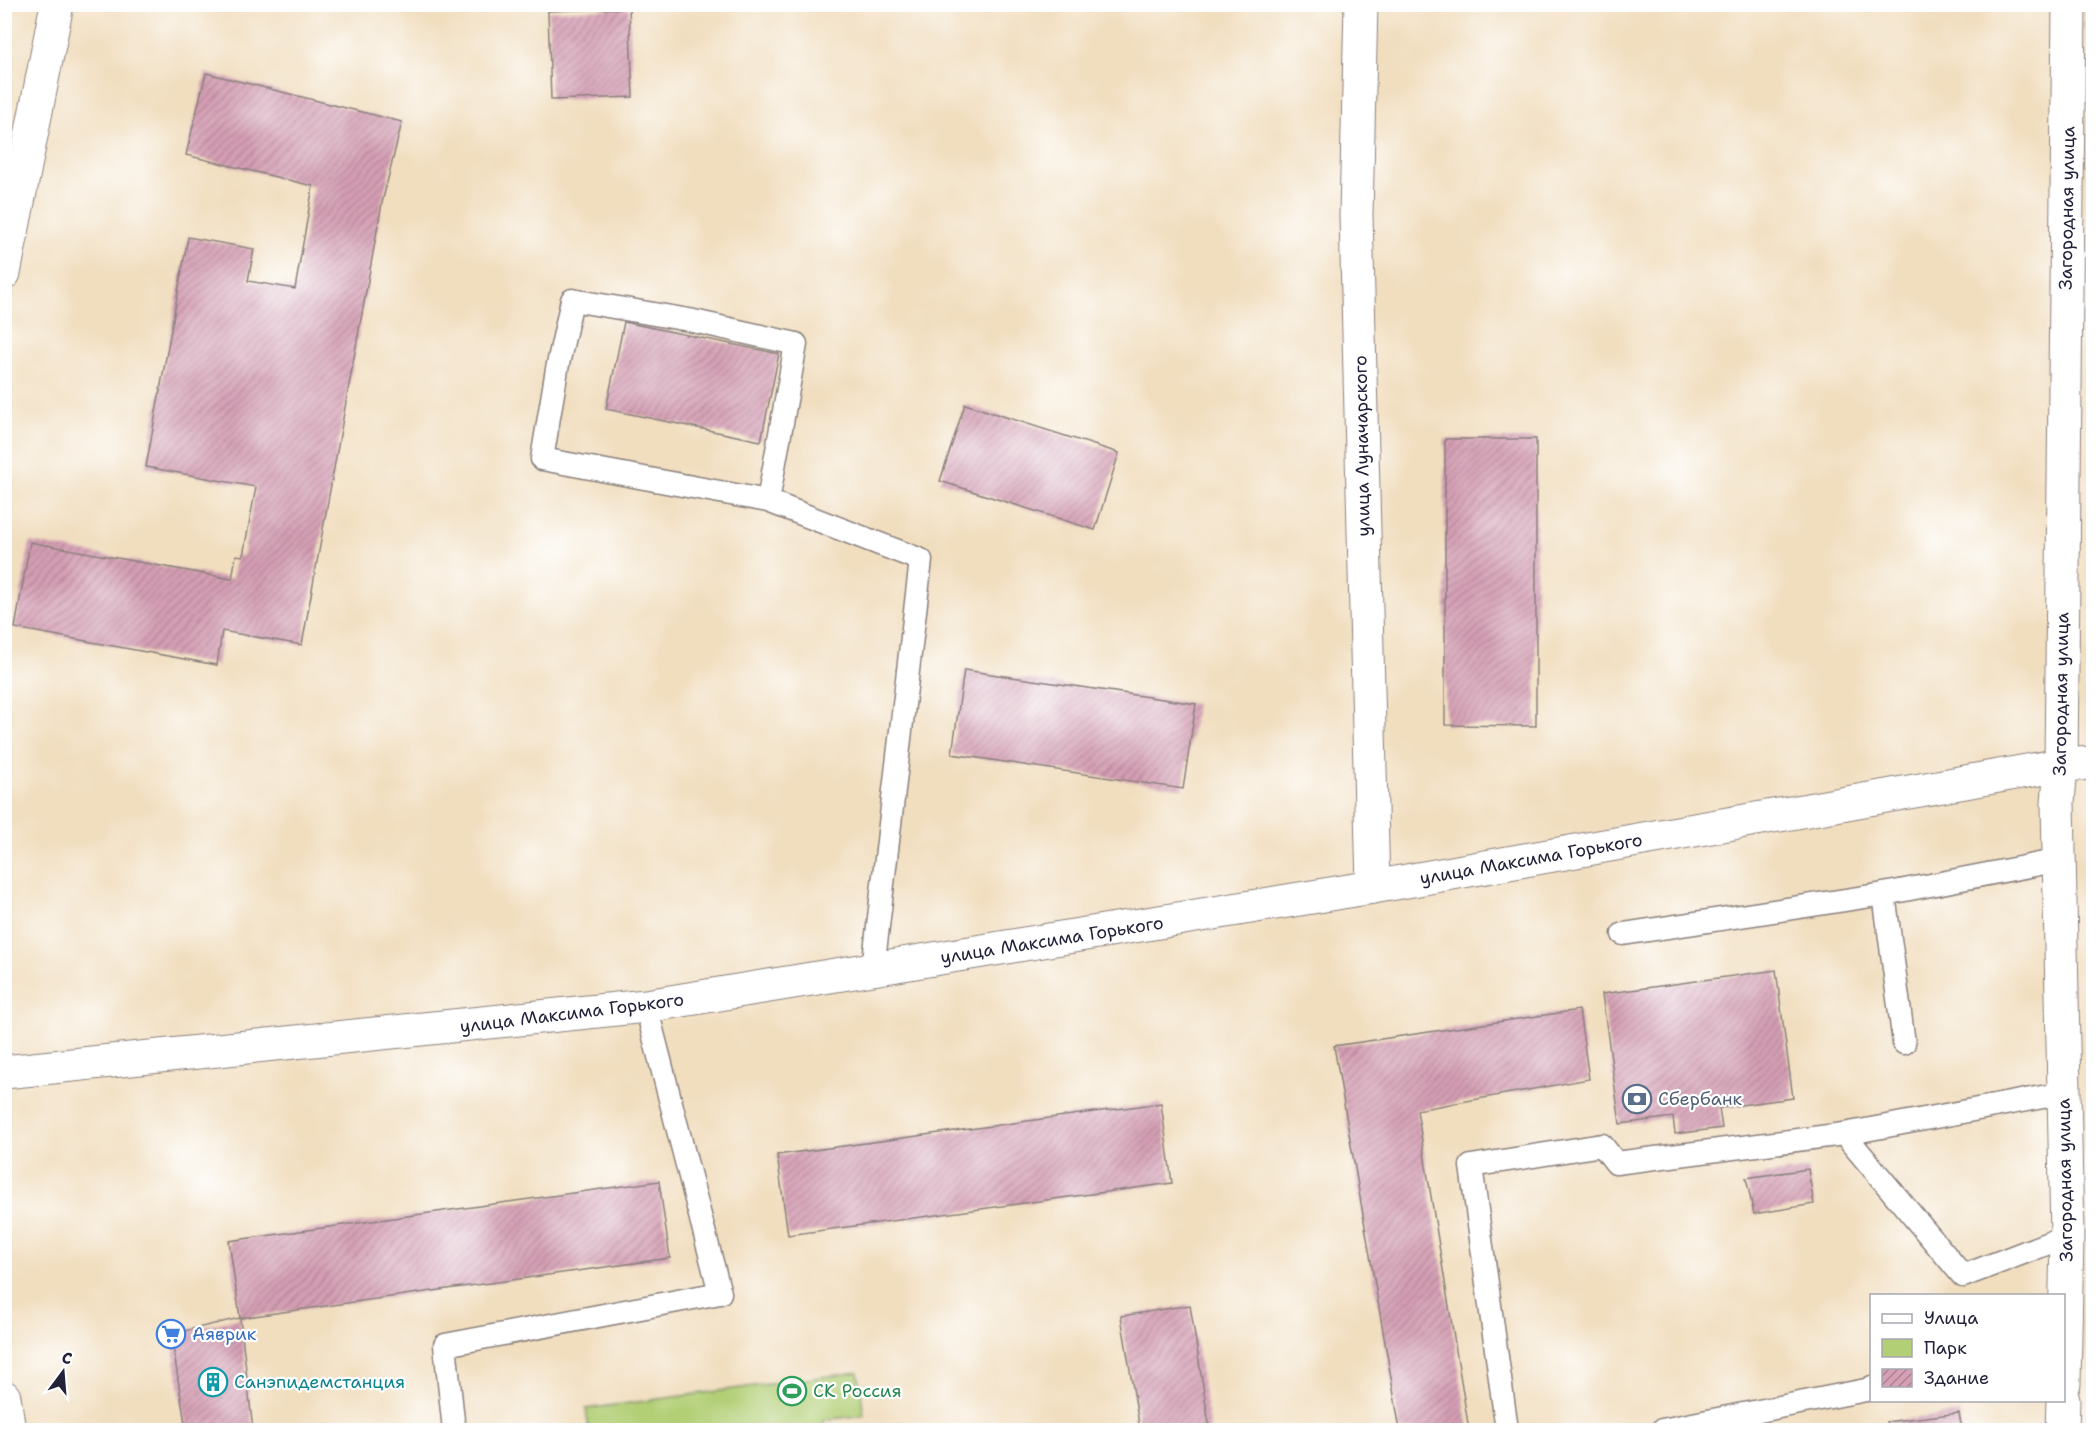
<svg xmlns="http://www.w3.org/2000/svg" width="2098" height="1435" viewBox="0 0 2098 1435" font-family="'Shantell Sans',sans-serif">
<defs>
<pattern id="building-hatch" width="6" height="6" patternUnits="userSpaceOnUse" patternTransform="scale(1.5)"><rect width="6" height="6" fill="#d59fb4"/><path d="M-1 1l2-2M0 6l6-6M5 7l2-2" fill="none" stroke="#ac8194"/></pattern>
</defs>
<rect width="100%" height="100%" fill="#fff"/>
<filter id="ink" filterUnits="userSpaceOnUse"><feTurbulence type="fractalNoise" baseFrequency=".0167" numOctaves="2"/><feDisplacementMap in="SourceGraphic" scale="12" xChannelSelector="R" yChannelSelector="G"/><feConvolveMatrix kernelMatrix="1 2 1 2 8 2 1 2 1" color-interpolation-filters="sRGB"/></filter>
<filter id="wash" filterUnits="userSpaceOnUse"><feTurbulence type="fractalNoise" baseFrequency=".008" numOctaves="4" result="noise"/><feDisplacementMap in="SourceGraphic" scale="24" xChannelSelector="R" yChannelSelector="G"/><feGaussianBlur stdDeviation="1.35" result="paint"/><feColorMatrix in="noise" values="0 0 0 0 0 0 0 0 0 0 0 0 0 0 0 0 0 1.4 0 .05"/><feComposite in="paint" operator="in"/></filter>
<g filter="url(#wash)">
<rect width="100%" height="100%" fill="#f1debf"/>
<!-- green -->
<path fill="#b2cf76" stroke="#6a7858" stroke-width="1.5" d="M858,1372L864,1415L824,1420L825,1430H589L586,1409Z"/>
<g id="blocks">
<!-- building -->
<path fill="url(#building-hatch)" d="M629,8L633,97L551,100L548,11Z
M206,73L402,122L382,203L302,645L222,631L217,665L15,628L30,542L232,579L236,555L243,556L256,487L146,467L188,237L254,249L248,281L295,289L313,186L186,155Z
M624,322L779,354L761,441L606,409Z
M965,404L1119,453L1095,530L940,481Z
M1445,439H1536V726L1445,725Z
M964,670L1196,704L1183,789L952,754Z
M1776,970L1793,1098L1719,1108L1722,1128L1675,1134L1673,1117L1620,1124L1602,994Z
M1579,1010L1589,1079L1417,1110L1469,1430H1400L1334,1046Z
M1161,1103L1172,1183L788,1235L777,1155Z
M1808,1169L1814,1204L1754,1214L1746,1178Z
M659,1181L670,1258L240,1318L253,1430H186L171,1334L240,1318L229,1241Z
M1190,1305L1210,1430H1140L1121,1316Z
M1959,1413L1962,1430H1889L1886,1422Z"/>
</g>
</g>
<g filter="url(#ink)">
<use href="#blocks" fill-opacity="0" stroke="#8a807d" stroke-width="1.5"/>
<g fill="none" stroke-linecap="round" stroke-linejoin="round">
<!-- service casing -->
<g stroke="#8a807d" stroke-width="25">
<path id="service" d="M768,501L796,344L689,320L572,300L557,369L542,459L768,501L921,560L873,969
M1884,894L1904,1043
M1623,934L1884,894L2060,860
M1844,1134L1963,1276L2067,1236
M454,1430L445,1345L720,1293L646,1006
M1507,1430L1471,1166L1602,1145L1616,1163L1844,1134L2064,1093
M1662,1430L1866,1390L1872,1387"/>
</g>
<!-- minor casing -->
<g stroke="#8a807d" stroke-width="35">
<path id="minor" d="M1361,4L1356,215L1373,887
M4,273L57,4
M2061,765L2058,803L2067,1236L2064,1384
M4,1397L9,1430
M2062,1430L2063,1400"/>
</g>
<!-- tertiary casing -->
<g stroke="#8a807d" stroke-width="35">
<path id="tertiary" d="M2061,765L2069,4
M4,1072L646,1006L1373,887L2061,765L2094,763"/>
</g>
<!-- service -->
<use href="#service" stroke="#fff" stroke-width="22"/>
<!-- minor -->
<use href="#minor" stroke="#fff" stroke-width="33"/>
<!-- tertiary -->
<use href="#tertiary" stroke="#fff" stroke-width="33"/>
</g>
</g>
<!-- icons -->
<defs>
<g id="bank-ring" transform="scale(1.5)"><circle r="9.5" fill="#fff" stroke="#5c6f8a" stroke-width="1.5"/><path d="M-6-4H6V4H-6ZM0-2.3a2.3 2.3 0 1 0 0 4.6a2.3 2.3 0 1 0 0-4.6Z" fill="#5c6f8a"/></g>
<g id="supermarket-ring" transform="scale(1.5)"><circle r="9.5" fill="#fff" stroke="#3f7fe0" stroke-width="1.5"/><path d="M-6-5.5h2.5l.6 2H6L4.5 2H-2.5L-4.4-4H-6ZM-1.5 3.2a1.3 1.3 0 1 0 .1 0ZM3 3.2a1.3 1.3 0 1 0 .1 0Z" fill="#3f7fe0"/></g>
<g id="building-ring" transform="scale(1.5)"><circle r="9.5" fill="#fff" stroke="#0f9aa8" stroke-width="1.5"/><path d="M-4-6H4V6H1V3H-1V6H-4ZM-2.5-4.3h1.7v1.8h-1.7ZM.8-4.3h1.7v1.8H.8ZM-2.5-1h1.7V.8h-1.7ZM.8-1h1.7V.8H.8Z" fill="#0f9aa8"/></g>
<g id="stadium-ring" transform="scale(1.5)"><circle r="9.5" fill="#fff" stroke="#2e9e5b" stroke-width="1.5"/><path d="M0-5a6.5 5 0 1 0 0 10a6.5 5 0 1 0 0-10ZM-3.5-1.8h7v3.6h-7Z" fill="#2e9e5b"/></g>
</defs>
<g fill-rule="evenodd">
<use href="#bank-ring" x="1637" y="1099"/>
<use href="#supermarket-ring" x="171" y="1334"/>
<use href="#building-ring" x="213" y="1382"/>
<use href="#stadium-ring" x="792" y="1391"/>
</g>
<g text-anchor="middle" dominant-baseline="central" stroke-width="4.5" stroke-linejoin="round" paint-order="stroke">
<!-- street labels -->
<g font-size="18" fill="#22223b" stroke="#fff">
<text transform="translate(2067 208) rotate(-89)">Загородная улица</text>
<text transform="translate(1362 446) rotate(-91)">улица Луначарского</text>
<text transform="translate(2061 694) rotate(-89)">Загородная улица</text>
<text transform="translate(1531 859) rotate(-10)">улица Максима Горького</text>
<text transform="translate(1052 940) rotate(-9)">улица Максима Горького</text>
<text transform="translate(572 1013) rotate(-7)">улица Максима Горького</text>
<text transform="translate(2065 1180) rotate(-91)">Загородная улица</text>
</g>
<!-- service labels -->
<g font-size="18" fill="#4e5e75" stroke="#fff" text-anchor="start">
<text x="1658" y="1099">Сбербанк</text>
</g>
<!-- shop labels -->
<g font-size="18" fill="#366cbe" stroke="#fff" text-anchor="start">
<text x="192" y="1334">Аяврик</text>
</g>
<!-- culture labels -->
<g font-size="18" fill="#0d838f" stroke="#fff" text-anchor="start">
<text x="234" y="1382">Санэпидемстанция</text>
</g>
<!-- leisure labels -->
<g font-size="18" fill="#27864d" stroke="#fff" text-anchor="start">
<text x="813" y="1391">СК Россия</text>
</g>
</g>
<!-- margin -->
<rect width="2098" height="1435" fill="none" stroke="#fff" stroke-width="24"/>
<!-- legend -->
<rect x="1870" y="1294" width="195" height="108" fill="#ffffff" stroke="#a7a7b1" stroke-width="1.5"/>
<rect x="1882" y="1314" width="30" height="9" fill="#ffffff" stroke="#a7a7b1" stroke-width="1.5"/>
<text x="1924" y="1324" font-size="18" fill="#22223b">Улица</text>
<rect x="1882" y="1339" width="30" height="18" fill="#b2cf76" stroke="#a7a7b1" stroke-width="1.5"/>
<text x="1924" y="1354" font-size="18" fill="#22223b">Парк</text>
<rect x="1882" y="1369" width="30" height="18" fill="url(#building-hatch)" stroke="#a7a7b1" stroke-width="1.5"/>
<text x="1924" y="1384" font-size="18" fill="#22223b">Здание</text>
<!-- north arrow -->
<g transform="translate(63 1372) rotate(16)" stroke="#ffffff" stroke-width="4.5" paint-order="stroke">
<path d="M0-4.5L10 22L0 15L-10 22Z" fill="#22223b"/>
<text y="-9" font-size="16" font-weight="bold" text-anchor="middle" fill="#22223b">С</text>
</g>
</svg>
